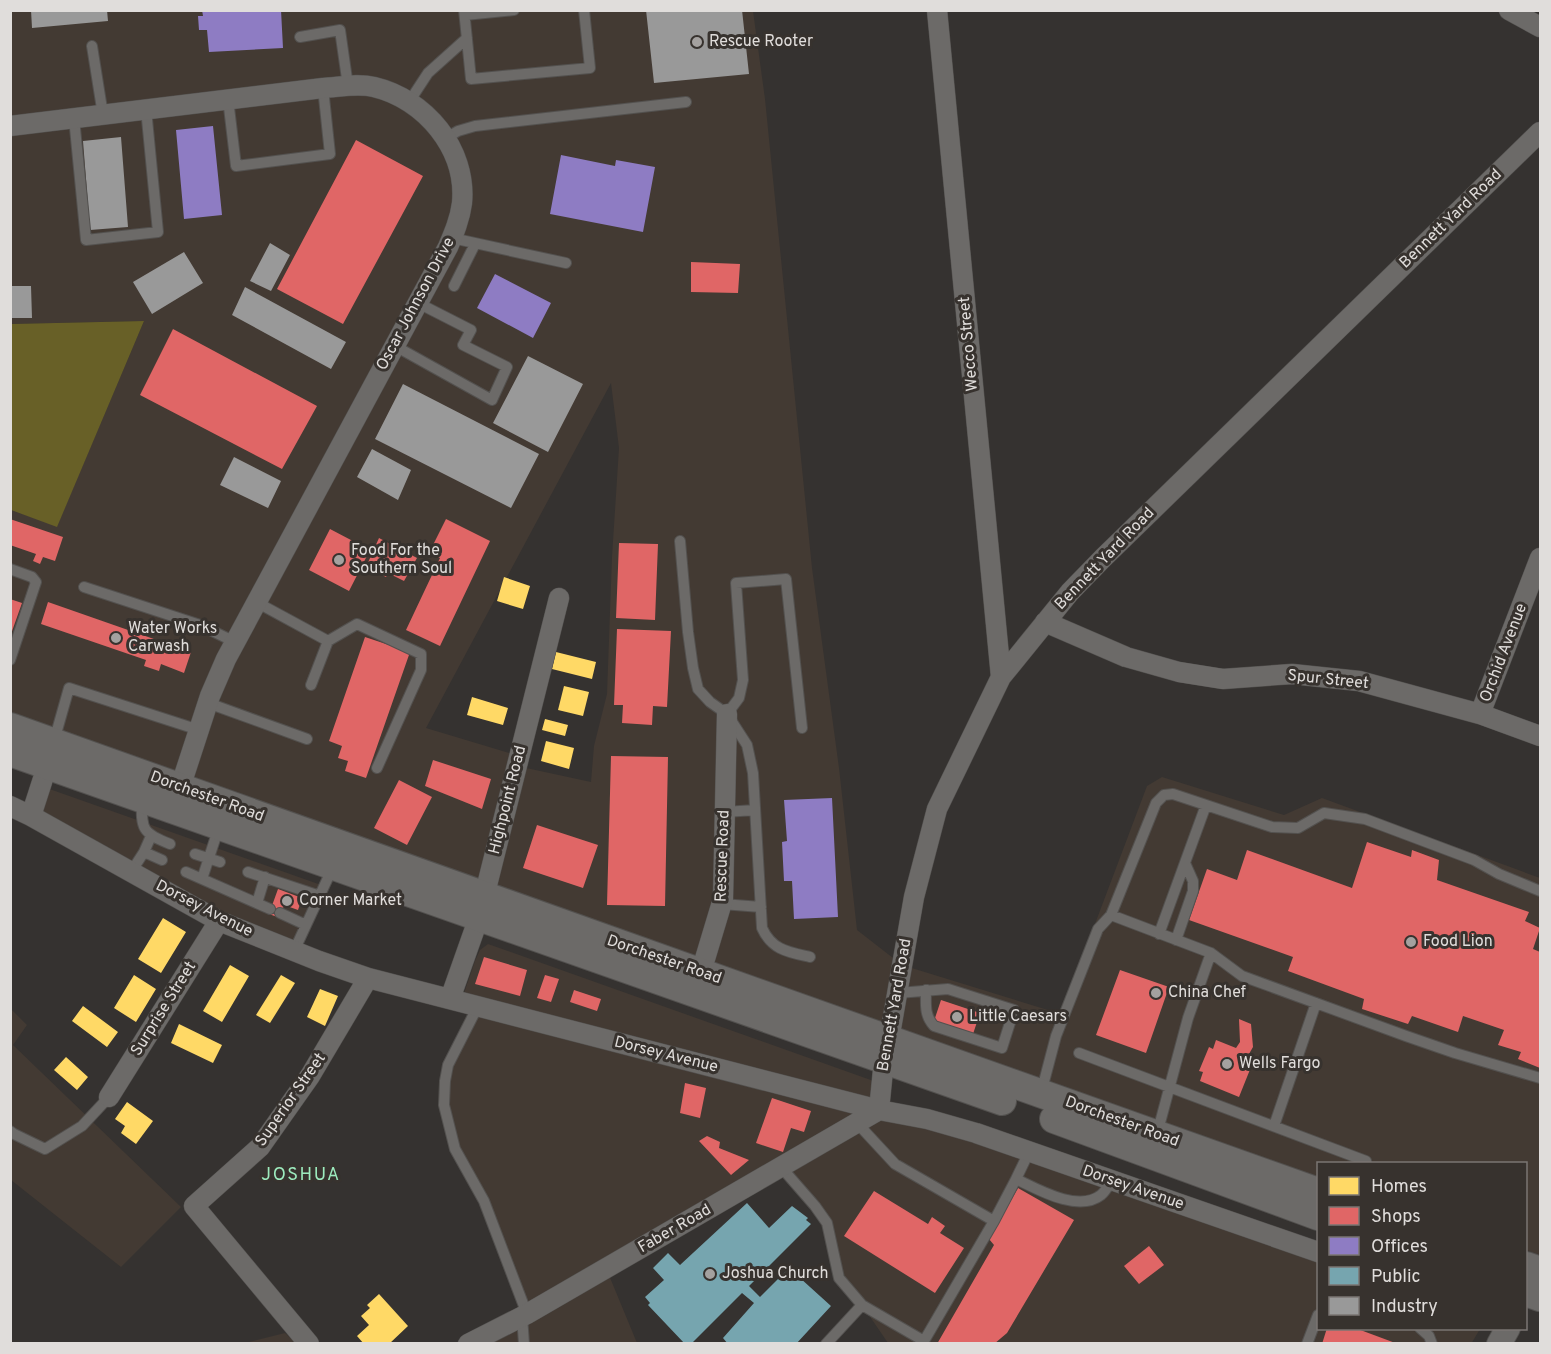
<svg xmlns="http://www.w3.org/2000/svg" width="1551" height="1354" viewBox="0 0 1551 1354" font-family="Overpass,sans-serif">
<rect width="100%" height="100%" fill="#353230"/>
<!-- built -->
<path fill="#433a33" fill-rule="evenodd" d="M11,11H753L765,99L812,568L839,768L857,930L902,965L1061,1014L1147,786L1162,777L1284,815L1322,798L1540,878V1255L1526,1250V1164H1318V1179L11,717V510L57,526L144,321L10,324ZM611,383L619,448L612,557L607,694L594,746L591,782L517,766L519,756L426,728Z
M41,786L324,886L294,951L31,816Z
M488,944L882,1084L879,1109L1318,1252V1328L1480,1329L1471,1344L888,1343L862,1305L839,1278L827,1223L781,1167L606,1268L637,1343H468L526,1313L484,1201L455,1149L445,1081L476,1008L461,1002L475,961L480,950Z
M10,1008L27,1025L13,1045L181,1207L121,1267L11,1180Z
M285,1333L296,1343H245Z"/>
<!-- water -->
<path fill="#686027" d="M144,321L57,527L11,510V324Z"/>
<!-- homes -->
<path fill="#ffd966" d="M504,577L530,586L523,609L497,601Z
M556,652L596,662L592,679L552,669Z
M564,686L589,692L583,716L558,710Z
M472,697L508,708L503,725L467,715Z
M545,719L568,725L565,736L542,730Z
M546,741L574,748L569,769L541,761Z
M163,918L186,932L161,973L138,959Z
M230,965L249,976L222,1022L203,1011Z
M134,975L156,989L136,1022L114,1008Z
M281,975L295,983L270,1023L256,1015Z
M320,989L338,996L325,1026L307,1017Z
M83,1006L118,1032L107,1047L72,1021Z
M179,1024L222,1045L213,1063L171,1043Z
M66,1057L88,1077L77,1090L54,1070Z
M127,1102L153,1121L136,1144L121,1133L125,1126L115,1119Z
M379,1294L408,1326L389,1344H364L357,1336L369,1325L361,1316L370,1308L367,1305Z"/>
<!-- shops -->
<path fill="#e06666" d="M356,140L423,176L343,324L277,289Z
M691,262L740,264L738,293L691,292Z
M173,329L317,406L282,469L140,395Z
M10,519L63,537L55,561L43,557L40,564L33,561L36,554L10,545Z
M446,519L490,541L440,646L406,630L440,558L429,553Z
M330,529L370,550L349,591L309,570Z
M379,538L417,558L404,581L388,573L386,577L366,567Z
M619,543L658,544L655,620L616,618Z
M10,599L22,603L11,634H10Z
M48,602L191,652L184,673L161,664L159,671L144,666L146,660L41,624Z
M617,629L671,631L667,707L653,706L652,725L622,723L623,705H614Z
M365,637L410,652L366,778L345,771L348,761L338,758L342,746L329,741Z
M611,756L668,757L665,906L607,905Z
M433,760L491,779L482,809L425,786Z
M399,780L432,797L407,845L374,828Z
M537,825L598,845L583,888L523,868Z
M1367,842L1411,857L1412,850L1439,860L1437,880L1529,912L1525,921L1540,928L1533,949L1540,952V1068L1518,1059L1521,1052L1498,1045L1504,1030L1463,1016L1458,1032L1412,1016L1408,1024L1362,1009L1364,999L1288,971L1293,957L1189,920L1207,869L1237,880L1247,850L1352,888Z
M278,889L302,898L298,910L284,905L280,918L269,914Z
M484,957L527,970L520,996L475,984Z
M1120,970L1169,987L1146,1053L1096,1035Z
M545,975L559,979L551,1002L537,998Z
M574,990L601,999L597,1011L570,1002Z
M941,1000L980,1013L973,1034L934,1021Z
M1239,1019L1251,1024L1253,1047L1249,1054L1255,1057L1239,1097L1200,1081L1203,1072L1199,1071L1209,1047L1213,1049L1216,1040L1236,1048L1240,1042Z
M685,1083L706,1088L700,1118L680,1113Z
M772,1098L811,1111L804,1132L791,1128L783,1152L756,1143Z
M707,1136L720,1142L719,1148L749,1160L731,1175L699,1141Z
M1018,1188L1074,1220L1007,1333L994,1344H937L994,1245L989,1239Z
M874,1191L928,1224L932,1217L945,1226L940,1233L964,1248L935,1293L844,1236Z
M1149,1246L1164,1265L1139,1284L1124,1266Z
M1327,1328H1355L1398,1344H1322Z"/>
<!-- offices -->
<path fill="#8e7cc3" d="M202,10H281L283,48L209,52L207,30H199L198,16H203Z
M213,126L222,215L184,219L176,130Z
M561,155L615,166L616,160L655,167L643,232L550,214Z
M495,274L551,303L533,338L477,308Z
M832,798L838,917L794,919L792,881H784L782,842L787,841L784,800Z"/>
<!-- public -->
<path fill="#76a5af" d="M747,1203L769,1228L792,1206L808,1218L806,1220L811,1224L749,1286L760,1297L789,1268L831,1306L796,1344H728L723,1338L754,1303L742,1293L691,1344H685L648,1305L650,1303L645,1297L664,1280L653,1268L668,1253L680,1265Z"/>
<!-- industry -->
<path fill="#999" d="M31,10H107L108,21L32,28Z
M646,10H742L749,74L654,83Z
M121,137L128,227L90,230L83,141Z
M270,243L290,255L271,291L250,281Z
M184,252L203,283L152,314L133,282Z
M10,286H31L32,318H10Z
M245,287L346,342L331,369L232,315Z
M528,356L583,384L548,452L493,423Z
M403,384L539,454L511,508L375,439Z
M372,449L411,470L398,500L357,477Z
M234,457L281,481L268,508L220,485Z"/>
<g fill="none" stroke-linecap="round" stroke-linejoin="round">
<!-- service casing -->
<g stroke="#53514f" stroke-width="12">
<path id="service" d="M464,10L471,79L590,68L584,10
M465,15L514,10
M300,37L340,30L348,86
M92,46L103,115
M228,99L236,166L330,154L323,88
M409,102L428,73L467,38
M74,118L86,240L158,232L146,109
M446,138L458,131L475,126L686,102
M452,238L566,263
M454,286L475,244
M395,346L492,400L507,367L463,345L471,330L418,303
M680,541L688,632L693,668L698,689L710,702L727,714L747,745L753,773L762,928C772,950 788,952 810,957
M10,569L32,577L36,582L10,660
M84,587L200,625L235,642
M256,602L328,641L311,685
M328,641L357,624L421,654V670L377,768
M208,703L307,739
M727,714L739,698L743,680L736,583L786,579L802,728
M54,741L69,688L199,730
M142,800C141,829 142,833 170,844
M725,812L755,810
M144,852L162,860
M195,854L220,862
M131,872L144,852L151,836
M186,872L270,909
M248,872L320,896
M202,879L219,827
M257,903L265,877
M722,904L761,907
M280,913L306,925
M1111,915L1156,803L1164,795L1173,794L1272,827L1298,828L1324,813L1365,819L1474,860L1499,874L1540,891
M1159,934L1206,805
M1176,940L1193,891V881L1185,863
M294,951L333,867
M898,993L948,989L1014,1010L1002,1048L934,1026C924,1015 926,1004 926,990
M478,1006L448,1065L445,1081L444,1105L455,1149L484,1201L527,1314
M1079,1053L1366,1161L1365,1164
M1041,1093L1056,1036L1098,929L1111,915L1211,953L1242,976L1406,1036L1455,1053L1540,1078
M857,1123L895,1164L994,1221L1016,1179
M1274,1126L1316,1003
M10,1131L14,1134L45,1149L82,1126L109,1097
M1157,1134L1188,1018L1211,953
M1029,1152L1016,1179C1037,1189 1078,1213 1101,1195C1105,1192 1109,1185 1112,1180
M781,1167L815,1206L827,1223L839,1278L862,1305L924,1341L994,1221
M522,1316L524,1344
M1420,1328L1429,1336L1432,1344
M826,1344L862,1305
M1307,1344L1318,1315"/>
</g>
<!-- minor casing -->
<g stroke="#53514f" stroke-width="21">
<path id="minor" d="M937,10L1001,677
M1509,10L1540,27
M10,126L323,88C340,87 358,83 374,87C425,99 467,149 462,203C460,219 454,233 448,247L226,659L210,696L177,797
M1045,622L1126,657L1179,672L1223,679L1292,674L1359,681L1480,714L1540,736
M1480,714L1540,558
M51,754L31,816L219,921L319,961L368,978L879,1110L927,1119L976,1133L1318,1252
M10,806L31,816
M698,982L723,899L727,714
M450,999L479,917L559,598
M109,1097L219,921
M879,1110L884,1060L889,1040L914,897L937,809L1001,677L1070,592L1103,558L1540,132
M309,1344L194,1206L260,1147L310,1076L368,978
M468,1344L527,1314L879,1110"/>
</g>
<!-- tertiary casing -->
<g stroke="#53514f" stroke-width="26">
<path id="tertiary" d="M1499,1344L1508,1328"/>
</g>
<!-- secondary casing -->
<g stroke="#53514f" stroke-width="30">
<path id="secondary" d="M10,727L1318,1192
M10,752L1002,1101
M1054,1119L1318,1216
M1526,1266L1540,1271
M1526,1292L1540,1297"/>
</g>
<!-- service -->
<use href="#service" stroke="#6c6a68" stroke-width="10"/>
<!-- minor -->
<use href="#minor" stroke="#6c6a68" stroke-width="20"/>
<!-- tertiary -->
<use href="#tertiary" stroke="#6c6a68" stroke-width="24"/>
<!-- secondary -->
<use href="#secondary" stroke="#6c6a68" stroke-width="28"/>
</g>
<!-- markers -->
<g fill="#a4a19f" stroke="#37322e" stroke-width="2">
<circle cx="697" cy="42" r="6"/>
<circle cx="339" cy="560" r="6"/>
<circle cx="116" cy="638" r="6"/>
<circle cx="287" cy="901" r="6"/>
<circle cx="1411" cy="942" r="6"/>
<circle cx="1156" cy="993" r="6"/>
<circle cx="957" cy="1017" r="6"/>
<circle cx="1227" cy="1064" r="6"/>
<circle cx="710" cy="1274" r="6"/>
</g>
<g text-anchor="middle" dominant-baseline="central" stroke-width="6" stroke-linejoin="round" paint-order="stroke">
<!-- poi labels -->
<g font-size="16" fill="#e0dddb" stroke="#37322e" text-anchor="start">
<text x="709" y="42">Rescue Rooter</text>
<text x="351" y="551">Food For the<tspan x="351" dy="18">Southern Soul</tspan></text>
<text x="128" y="629">Water Works<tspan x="128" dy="18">Carwash</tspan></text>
<text x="299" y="901">Corner Market</text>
<text x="1423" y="942">Food Lion</text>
<text x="1168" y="993">China Chef</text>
<text x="969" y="1017">Little Caesars</text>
<text x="1239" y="1064">Wells Fargo</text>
<text x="722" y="1274">Joshua Church</text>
</g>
<!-- street labels -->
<g font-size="16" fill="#e0dddb" stroke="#37322e">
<text transform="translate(1451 219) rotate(-44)">Bennett Yard Road</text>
<text transform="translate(416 304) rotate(-62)">Oscar Johnson Drive</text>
<text transform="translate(969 344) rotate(-95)">Wecco Street</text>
<text transform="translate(1105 559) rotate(-46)">Bennett Yard Road</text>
<text transform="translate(1504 653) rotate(-69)">Orchid Avenue</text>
<text transform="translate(1328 680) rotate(6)">Spur Street</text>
<text transform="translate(207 797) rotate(20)">Dorchester Road</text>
<text transform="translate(508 800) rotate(-76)">Highpoint Road</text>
<text transform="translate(723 856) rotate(-88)">Rescue Road</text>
<text transform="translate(204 909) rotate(27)">Dorsey Avenue</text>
<text transform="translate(664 960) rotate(19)">Dorchester Road</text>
<text transform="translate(895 1005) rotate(-80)">Bennett Yard Road</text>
<text transform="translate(164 1009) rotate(-58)">Surprise Street</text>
<text transform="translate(666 1055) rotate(14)">Dorsey Avenue</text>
<text transform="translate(291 1100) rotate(-55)">Superior Street</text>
<text transform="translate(1122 1122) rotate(20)">Dorchester Road</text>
<text transform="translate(1133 1188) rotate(19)">Dorsey Avenue</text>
<text transform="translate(675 1229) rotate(-30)">Faber Road</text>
</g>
<!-- neighbourhood labels -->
<g font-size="18" letter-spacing="1.5" fill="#9decbf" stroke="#37322e">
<text x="301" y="1175">JOSHUA</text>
</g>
</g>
<!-- border -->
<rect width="1551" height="1354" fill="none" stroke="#e0dddb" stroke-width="24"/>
<!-- legend -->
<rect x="1317" y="1162" width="210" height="168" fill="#37322e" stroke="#7b7673" stroke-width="1.5"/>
<rect x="1329" y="1177" width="30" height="18" fill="#ffd966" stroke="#7b7673" stroke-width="1.5"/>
<text x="1371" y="1192" font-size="18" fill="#e0dddb">Homes</text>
<rect x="1329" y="1207" width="30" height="18" fill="#e06666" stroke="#7b7673" stroke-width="1.5"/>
<text x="1371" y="1222" font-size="18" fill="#e0dddb">Shops</text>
<rect x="1329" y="1237" width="30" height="18" fill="#8e7cc3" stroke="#7b7673" stroke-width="1.5"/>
<text x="1371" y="1252" font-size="18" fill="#e0dddb">Offices</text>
<rect x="1329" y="1267" width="30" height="18" fill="#76a5af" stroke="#7b7673" stroke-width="1.5"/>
<text x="1371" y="1282" font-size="18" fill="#e0dddb">Public</text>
<rect x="1329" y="1297" width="30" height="18" fill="#999999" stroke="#7b7673" stroke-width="1.5"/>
<text x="1371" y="1312" font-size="18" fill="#e0dddb">Industry</text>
</svg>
